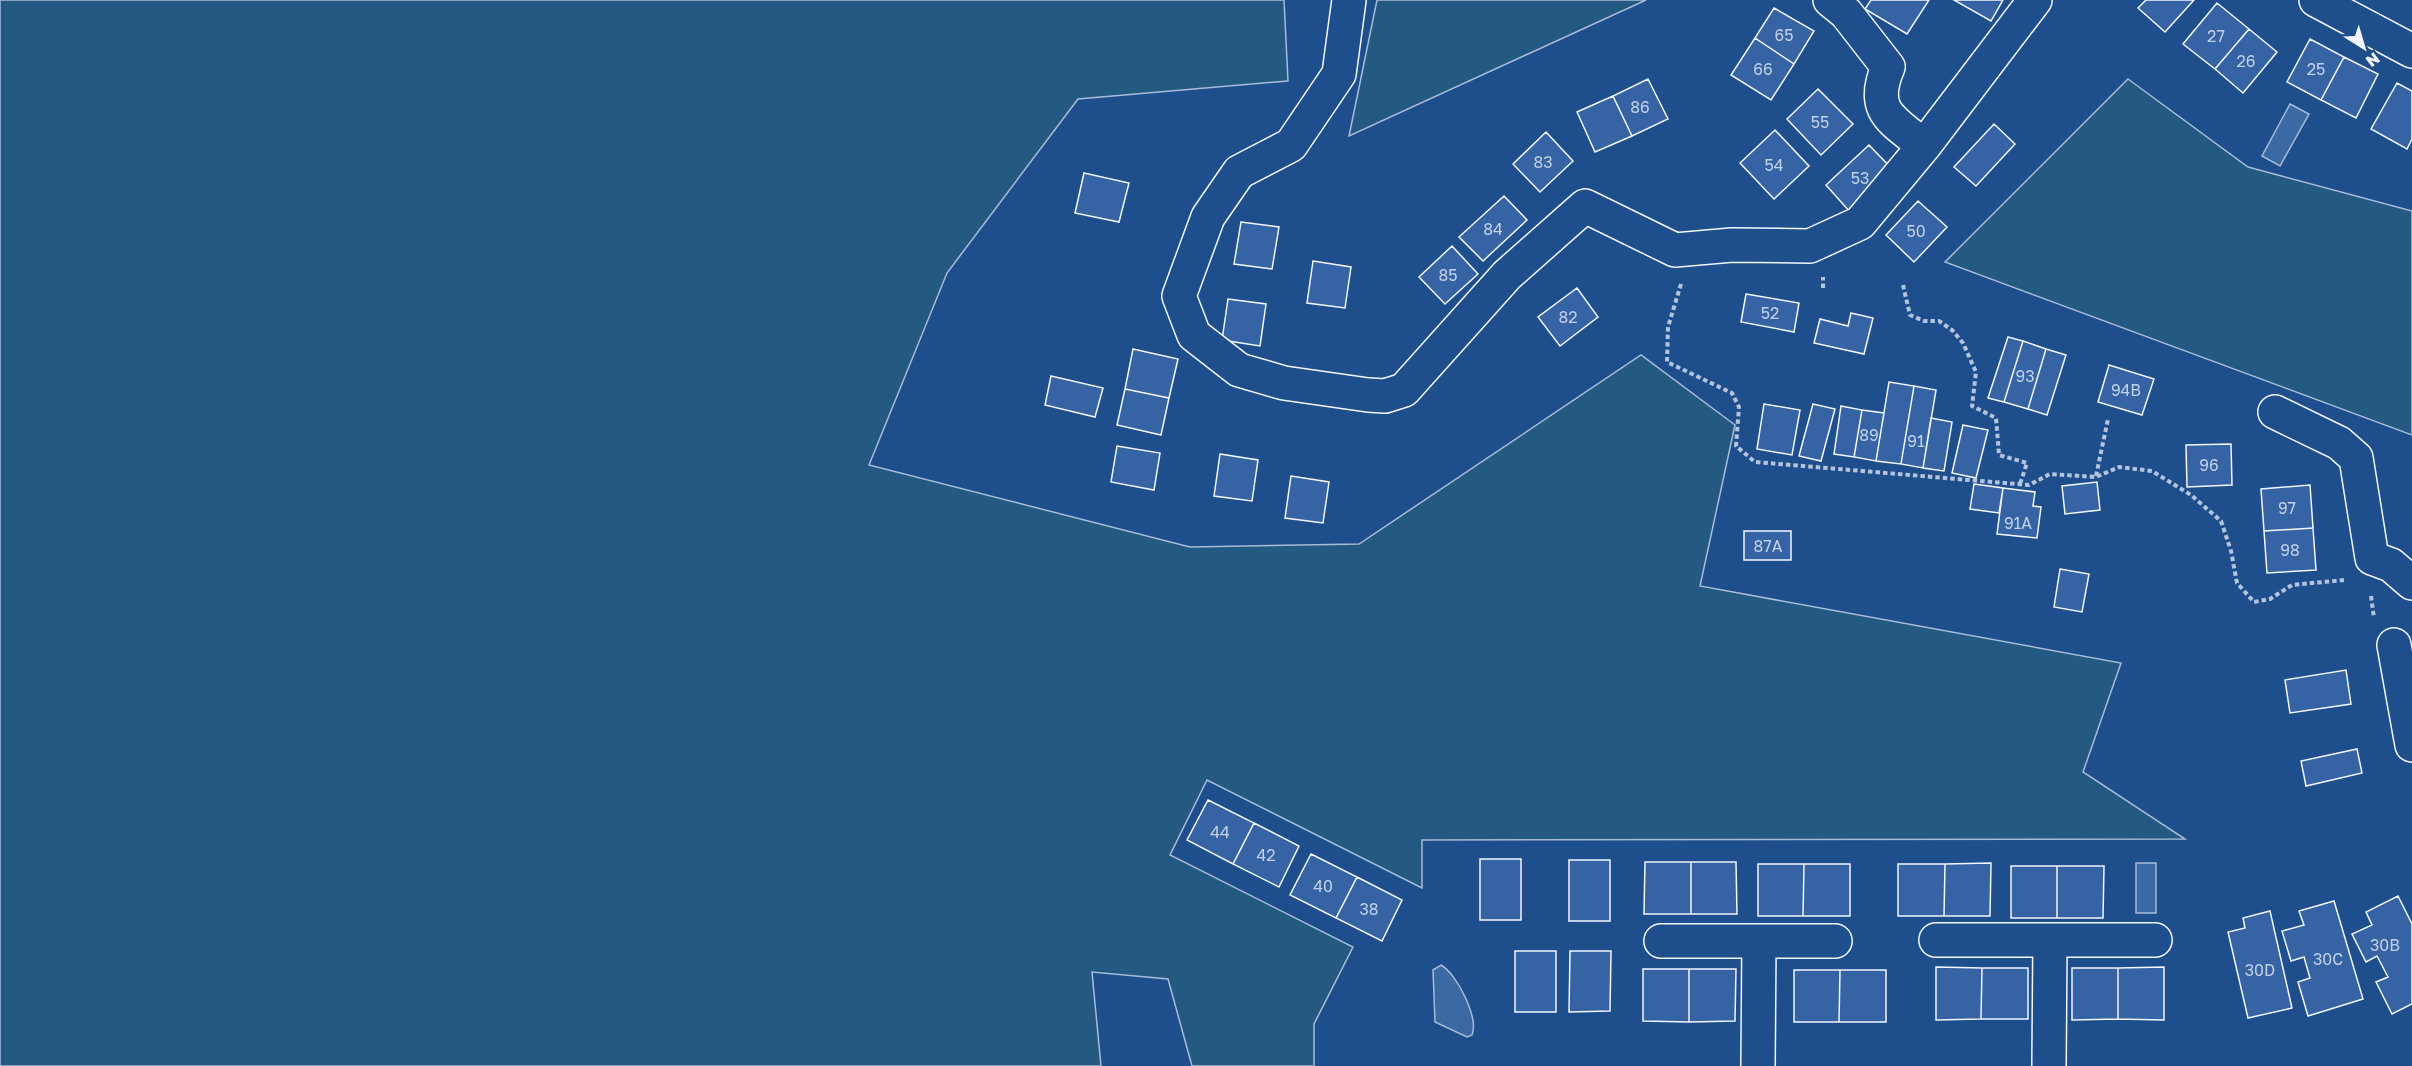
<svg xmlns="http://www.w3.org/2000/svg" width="2412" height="1066" viewBox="0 0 2412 1066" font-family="'Golos Text',sans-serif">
<rect width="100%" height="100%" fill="#1f4e8c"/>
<!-- green -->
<path fill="#245a82" stroke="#a8bbd7" stroke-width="1.5" d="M0,0H1284L1288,81L1078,99L947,273L869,465L1190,547L1359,544L1641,355L1735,425L1700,586L2121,663L2083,772L2185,839L1422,840V888L1207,780L1170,855L1353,947L1314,1024V1066H1192L1168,979L1092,972L1101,1066H0Z
M1377,0H1646L1349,136Z
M2128,79L2248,167L2412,211V435L1945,262Z"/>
<!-- water -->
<path fill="#3b69a3" stroke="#a8bbd7" stroke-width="1.5" d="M2290,104L2309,114L2280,166L2262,156Z
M2136,863H2156V913H2136Z
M1441,965C1457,974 1479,1018 1472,1035L1467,1037L1435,1022L1433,970Z"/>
<!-- building -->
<path fill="#3563a3" stroke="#f2f6ff" stroke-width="1.5" d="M1871,0H1929L1907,34L1865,9Z
M1954,0H2003L1991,21Z
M2146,0H2194L2165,32L2138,8Z
M2217,3L2249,29L2215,69L2183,44Z
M1774,8L1814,31L1794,64L1755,38Z
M2249,29L2277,52L2243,93L2215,69Z
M1755,38L1794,64L1771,100L1731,75Z
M2310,39L2344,57L2321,100L2287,82Z
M2344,57L2378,74L2356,118L2321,100Z
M1648,79L1668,119L1632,136L1613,96Z
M2397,83L2412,91V139L2407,149L2371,129Z
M1818,89L1853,124L1821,155L1787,119Z
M1613,96L1632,136L1595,152L1577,112Z
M1994,124L2015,144L1976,186L1954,167Z
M1775,130L1809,166L1774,199L1740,163Z
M1546,132L1573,161L1540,192L1513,164Z
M1869,145L1894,171L1850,212L1826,185Z
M1084,173L1129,183L1119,222L1075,213Z
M1504,196L1527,220L1483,261L1459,237Z
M1918,201L1947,227L1914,262L1886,235Z
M1241,222L1279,227L1272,269L1234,264Z
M1452,246L1478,274L1445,304L1419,277Z
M1313,261L1351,267L1345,308L1307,303Z
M1577,288L1598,317L1560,346L1538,317Z
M1746,294L1799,303L1794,332L1741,322Z
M1228,299L1266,304L1260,346L1222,340Z
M1851,313L1873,318L1864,354L1814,343L1820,319L1848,326Z
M2008,337L2023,341L2004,402L1988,398Z
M2023,341L2046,349L2028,409L2004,402Z
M1133,349L1178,359L1169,398L1125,389Z
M2046,349L2066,355L2047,415L2028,409Z
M2109,365L2154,379L2142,415L2098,402Z
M1051,376L1103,388L1095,417L1045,405Z
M1889,382L1914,386L1901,464L1876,461Z
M1914,386L1936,390L1923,468L1901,464Z
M1125,389L1169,398L1161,435L1117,425Z
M1764,404L1800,410L1792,455L1757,449Z
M1813,404L1835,409L1821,461L1799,456Z
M1841,406L1862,410L1854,457L1834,454Z
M1862,410L1884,413L1876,461L1854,457Z
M1931,418L1952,422L1944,471L1923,468Z
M1963,425L1988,430L1976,478L1952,473Z
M2231,444L2232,485L2187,487L2186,445Z
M1117,446L1160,453L1154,490L1111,482Z
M1220,454L1258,460L1252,501L1214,496Z
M1291,476L1329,482L1323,523L1285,518Z
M2097,482L2100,510L2065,514L2062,486Z
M1974,484L2003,488L1999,513L1970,509Z
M2310,485L2313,528L2264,531L2261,489Z
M2003,488L2035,492L2033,506L2041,507L2037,538L1997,534Z
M2313,528L2316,570L2267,573L2264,531Z
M1744,531H1791V560H1744Z
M2060,569L2089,574L2082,612L2054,607Z
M2346,670L2351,704L2290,713L2285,680Z
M2357,749L2362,773L2306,786L2301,761Z
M1208,800L1254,823L1233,864L1187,840Z
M1254,823L1299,846L1279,887L1233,864Z
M1311,854L1357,877L1336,918L1290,895Z
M1480,859H1521V920H1480Z
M1569,860H1610V921H1569Z
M1645,862H1691V914H1644Z
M1691,862H1736L1737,914H1691Z
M1991,863L1990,916H1944L1945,864Z
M1758,864H1804L1803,916H1758Z
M1804,864H1850V916H1803Z
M1898,864H1945L1944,916H1898Z
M2011,866H2057V918H2011Z
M2057,866H2104L2103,918H2057Z
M1357,877L1402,900L1382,941L1336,918Z
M2398,896L2412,924V1004L2392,1014L2376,982L2388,977L2377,956L2366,962L2352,934L2372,925L2366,912Z
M2334,901L2363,999L2308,1016L2298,982L2310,978L2304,957L2291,961L2282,931L2304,925L2299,911Z
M2270,911L2292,1008L2248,1018L2228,932L2245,928L2243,918Z
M1515,951H1556V1012H1515Z
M1570,951H1611L1610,1011L1569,1012Z
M1936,967L1982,968L1981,1019L1936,1020Z
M2164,967V1020L2118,1019V968Z
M1982,968H2028V1019H1981Z
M2072,968H2118V1019L2072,1020Z
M1643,969H1689V1022L1643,1021Z
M1689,969H1736L1735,1021L1689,1022Z
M1794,970H1840L1839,1022H1794Z
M1840,970H1886V1022H1839Z"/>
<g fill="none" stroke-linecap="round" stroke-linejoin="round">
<!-- minor casing -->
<g stroke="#f2f6ff" stroke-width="36">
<path id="minor" d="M1349,0L1339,74L1291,145L1239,172L1208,217L1179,296L1194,335L1239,370L1284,383L1368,395L1385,396L1404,390L1507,275L1585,206L1675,250L1732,245L1810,246L1860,223L1924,146L2035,0
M1830,0L1846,13L1888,67C1869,112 1893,120 1924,146
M2316,0L2412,51
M2275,412L2339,443L2356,458L2372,558L2391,565L2412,583
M2394,645L2412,745
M1936,940H2155
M1661,941H1835
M1758,1066L1759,941
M2049,1066L2050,940"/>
</g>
<!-- path -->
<path stroke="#b3c4dc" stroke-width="4" stroke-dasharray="4.5 3" stroke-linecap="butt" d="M1681,284L1668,327L1667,362L1732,393L1739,407L1736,446L1755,462L2029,485L2050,474L2096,477L2119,467L2152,471L2191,495L2221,521L2231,551L2237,583L2254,602L2270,599L2292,585L2344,580
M1903,285L1910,315L1924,321H1939L1952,330L1963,343L1976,372L1972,406L1996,418L1999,455L2027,463L2020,484
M1823,288V277
M2096,476L2108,419
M2371,596L2374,618"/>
<!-- minor -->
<use href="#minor" stroke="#1f4e8c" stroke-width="33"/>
</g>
<g text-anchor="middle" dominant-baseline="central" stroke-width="4.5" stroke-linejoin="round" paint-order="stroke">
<!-- number labels -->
<g font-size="16" fill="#c3d1e8">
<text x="1784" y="35">65</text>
<text x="2216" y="36">27</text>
<text x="2246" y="61">26</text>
<text x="1763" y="69">66</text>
<text x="2316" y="69">25</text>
<text x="1640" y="107">86</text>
<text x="1820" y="122">55</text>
<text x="1543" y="162">83</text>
<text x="1774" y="165">54</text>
<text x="1860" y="178">53</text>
<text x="1493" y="229">84</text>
<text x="1916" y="231">50</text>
<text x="1448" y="275">85</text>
<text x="1770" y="313">52</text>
<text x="1568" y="317">82</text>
<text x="2025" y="376">93</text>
<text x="2126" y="390">94B</text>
<text x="1869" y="435">89</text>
<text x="1916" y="441">91</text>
<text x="2209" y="465">96</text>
<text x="2287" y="508">97</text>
<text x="2018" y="523">91A</text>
<text x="1768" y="546">87A</text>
<text x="2290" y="550">98</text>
<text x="1220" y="832">44</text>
<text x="1266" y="855">42</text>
<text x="1323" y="886">40</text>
<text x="1369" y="909">38</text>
<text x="2385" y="945">30B</text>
<text x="2328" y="959">30C</text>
<text x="2260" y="970">30D</text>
</g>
</g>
<!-- north arrow -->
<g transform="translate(2364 48) rotate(143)" stroke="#1f4e8c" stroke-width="4.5" paint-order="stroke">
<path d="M0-4.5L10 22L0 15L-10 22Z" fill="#f2f6ff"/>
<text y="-9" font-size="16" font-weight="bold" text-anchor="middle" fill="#f2f6ff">N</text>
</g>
</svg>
